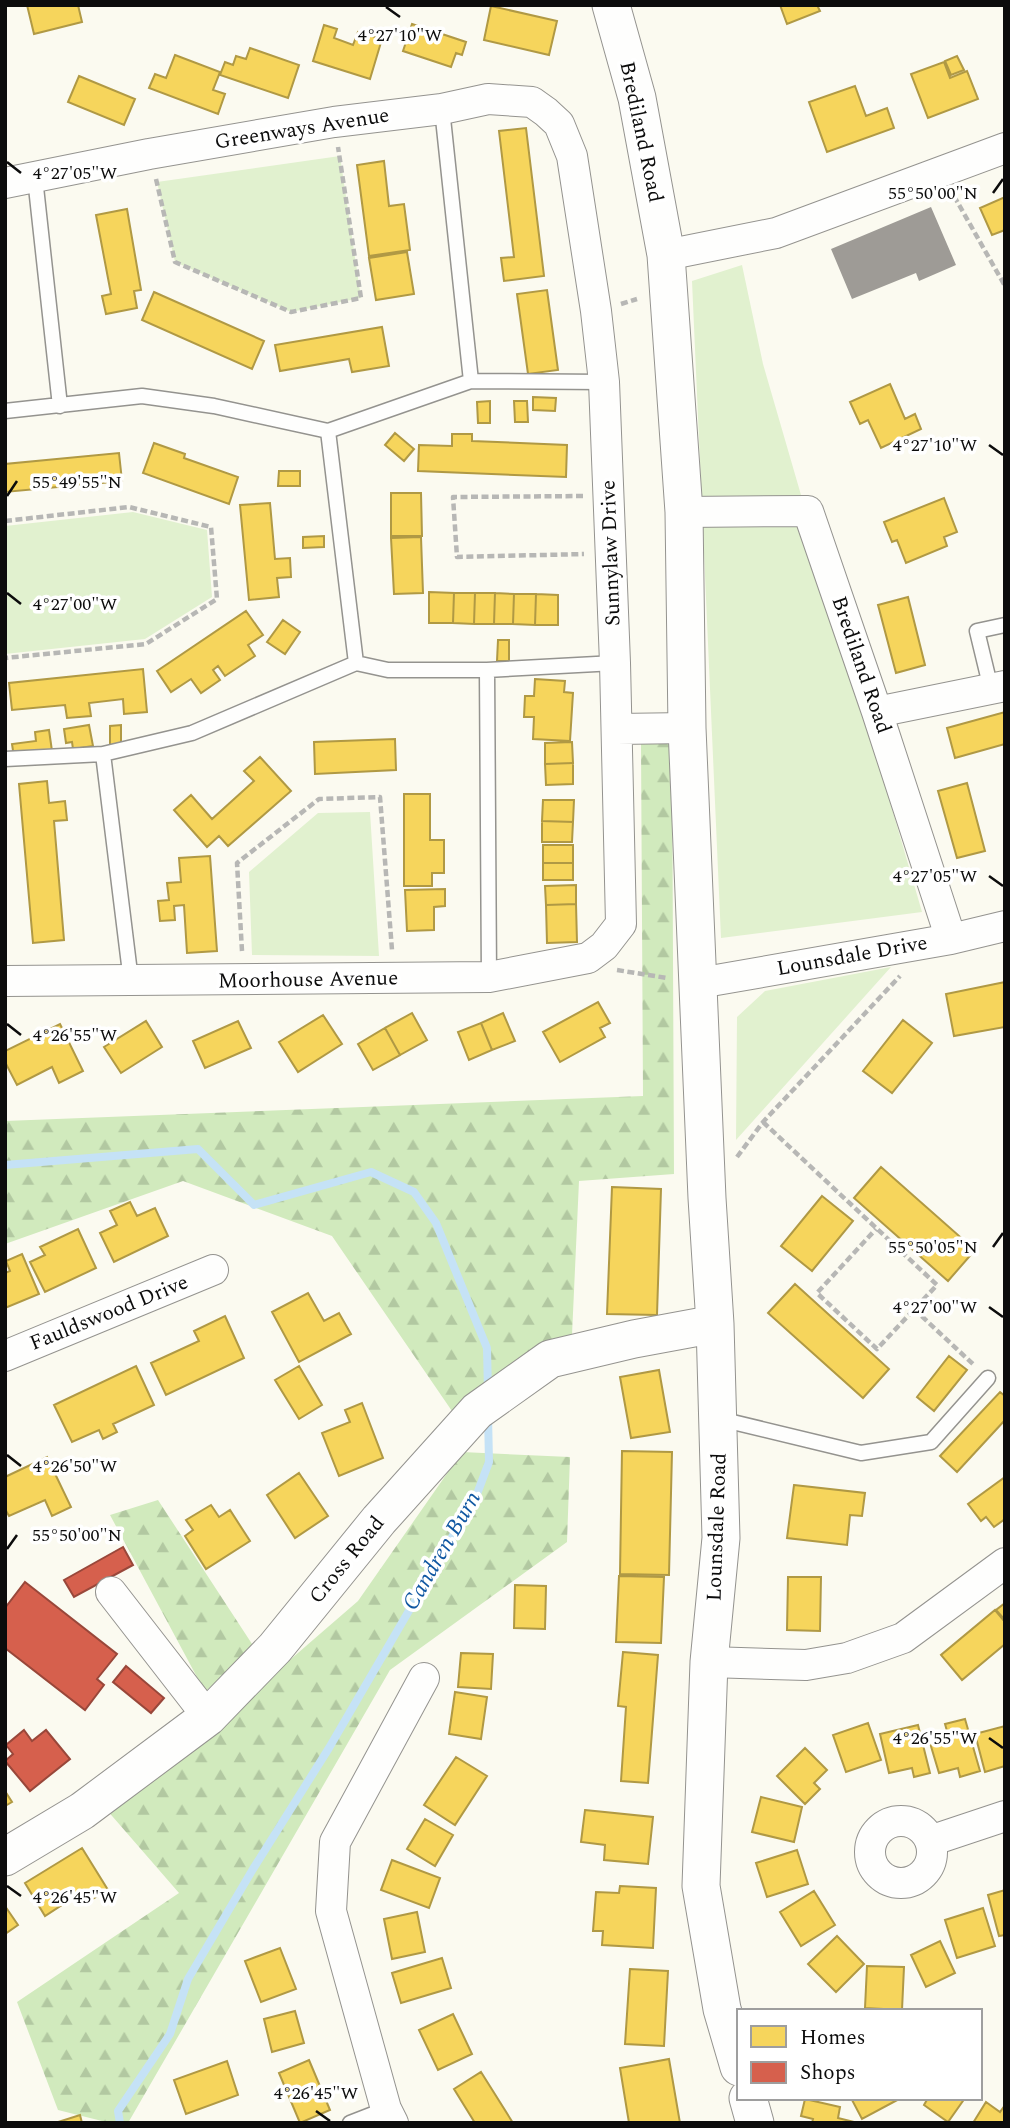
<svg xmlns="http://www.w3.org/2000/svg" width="1010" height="2128" viewBox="0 0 1010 2128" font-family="Spectral,serif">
<defs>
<pattern id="forest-firs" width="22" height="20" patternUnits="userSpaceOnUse" patternTransform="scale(1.75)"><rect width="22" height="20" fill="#d1eabd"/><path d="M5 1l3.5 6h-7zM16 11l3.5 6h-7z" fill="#b2c8a1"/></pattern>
</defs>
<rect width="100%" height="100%" fill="#fbfaf0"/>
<!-- grass -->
<path fill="#e1f1cf" d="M340,156L361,298L291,312L175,262L157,182Z
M742,265L763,364L922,912L721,938L692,281Z
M133,512L207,530L212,597L145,639L5,654V526Z
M370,812L379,956L252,955L249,872L318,813Z
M891,967L736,1140L737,1017L765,991Z"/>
<!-- forest -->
<path fill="url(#forest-firs)" d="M672,740L674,1174L579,1181L572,1335L454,1414L332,1236L183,1181L5,1244V1121L643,1096L641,744Z
M462,1452L570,1457L567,1542L390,1670L128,2123H110L58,2110L17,2002L179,1893L106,1809L239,1704L358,1601Z
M158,1500L254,1647L205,1692L110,1515Z"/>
<!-- homes -->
<path fill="#f6d55c" stroke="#b09944" stroke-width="2" d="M27,5H78L82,22L34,34Z
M780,5H817L820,11L787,24Z
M491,6L557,21L549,55L484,40Z
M412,24L466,42L462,55L456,53L451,67L403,51Z
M324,25L337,29L334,38L353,45L358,32L382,39L370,79L313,61Z
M250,48L299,65L288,98L220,75L225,62L233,65L236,56L246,59Z
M175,55L220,72L213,90L225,94L218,114L149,88L155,74L166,78Z
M957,56L964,70L951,75L945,61Z
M944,62L950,78L967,71L978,99L928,118L911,74Z
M79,76L135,99L124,125L68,102Z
M855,86L866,116L887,108L894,128L827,152L809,102Z
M526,128L544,276L504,281L501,258L514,257L499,131Z
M384,161L389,206L404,204L410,250L369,256L357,165Z
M1005,197V230L992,235L980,208Z
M127,209L141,290L134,291L137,308L106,314L102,296L111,294L96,215Z
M407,252L414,294L376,300L369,258Z
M547,290L558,370L528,374L517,294Z
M154,292L264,341L252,369L142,320Z
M382,327L389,366L352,372L349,359L280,371L275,345Z
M890,384L905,419L915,414L921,429L881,448L868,420L860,424L850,402Z
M533,397L556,398L555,411L533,410Z
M490,401V423H478L477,402Z
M514,401H527L528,422H515Z
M395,433L414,449L404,461L385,445Z
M452,434H472V441L567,445L566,477L418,471L419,445L452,446Z
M154,443L185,454L184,458L238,477L229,504L143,473Z
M119,453L122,481L5,492V464Z
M279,471H300V486H278Z
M391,493H421L422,536H391Z
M944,498L957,532L944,537L947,546L906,563L897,540L892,542L884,522Z
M270,503L275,559L290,558L291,577L277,578L279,597L249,600L240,505Z
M324,536V547L303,548V537Z
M421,537L423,593L394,594L391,538Z
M429,592L454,593L453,623H429Z
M454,593H475L474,624L453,623Z
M475,593H495L494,624H474Z
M495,593L514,594L513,624H494Z
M514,594H536L535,625L513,624Z
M536,594L558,595V625H535Z
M908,597L925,665L896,673L878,605Z
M246,611L263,635L248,645L255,656L225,676L218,666L213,670L220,680L201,693L191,679L171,692L157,671Z
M283,620L300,632L285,654L267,642Z
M498,640H509V661H497Z
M143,669L147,712L124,714L123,699L89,703L91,716L67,718L65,705L12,710L9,683Z
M535,679L565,681L564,692L573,693L570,741L533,739L534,717H524L525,696H534Z
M1005,712V744L955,758L947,728Z
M89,725L93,746L73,749L72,742L66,743L64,729Z
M121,725V745H110V726Z
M49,730L52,751L14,757L12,744L36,741L35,732Z
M395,739L396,770L315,774L314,742Z
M572,742L573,763L545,764V743Z
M260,757L291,791L228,846L219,836L207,847L174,810L191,795L212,819L254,781L244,771Z
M573,763V784L546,785L545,764Z
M47,781L49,803L65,801L67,820L54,821L64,940L33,943L19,784Z
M967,783L985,851L957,858L938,791Z
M404,794H430V840H444V873H432V886H404Z
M543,800H574L573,822L542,821Z
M542,821L573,822L572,842H542Z
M543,845H573V863H543Z
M210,856L217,951L187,953L184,905L174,906L175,920L160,921L158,901L169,900L167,883L181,882L179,858Z
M543,863H573V880H543Z
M576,885V904L546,905L545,886Z
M445,889V906L434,907V930L407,931L405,890Z
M576,904L577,942L547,943L546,905Z
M1005,982V1027L954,1036L946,994Z
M598,1002L610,1023L600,1028L605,1037L560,1062L543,1032Z
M412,1013L427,1040L400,1055L385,1028Z
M503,1013L515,1041L492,1050L481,1023Z
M323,1015L342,1044L298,1072L279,1042Z
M903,1020L932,1043L892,1093L863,1071Z
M146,1021L162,1047L121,1073L104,1047Z
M238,1021L251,1048L205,1068L193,1041Z
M481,1023L492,1050L469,1060L458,1032Z
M60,1024L83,1071L59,1083L52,1067L17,1085L5,1062V1051Z
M385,1028L400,1055L373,1070L358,1044Z
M881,1167L975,1250L948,1281L854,1198Z
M612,1187L661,1189L657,1315L607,1314Z
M822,1196L853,1221L812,1271L781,1246Z
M130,1202L137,1216L155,1208L168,1236L114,1262L100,1233L117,1225L110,1211Z
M78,1229L96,1268L45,1292L30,1262L45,1255L40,1247Z
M22,1254L39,1294L5,1308V1273L10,1271L6,1261Z
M795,1284L889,1369L863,1398L768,1313Z
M308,1293L324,1321L339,1313L351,1334L299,1362L272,1312Z
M225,1316L244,1358L166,1395L151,1363L199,1341L194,1331Z
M949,1356L967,1370L934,1411L917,1397Z
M136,1366L154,1405L113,1424L117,1432L103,1439L99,1430L72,1442L54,1405Z
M299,1366L322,1405L299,1419L275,1380Z
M659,1370L670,1432L631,1438L620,1377Z
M1000,1392L1005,1396V1420L957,1472L940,1456Z
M362,1403L383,1458L339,1476L322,1433L350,1422L345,1410Z
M622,1451L672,1452L669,1575L620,1574Z
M47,1457L71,1507L52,1516L45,1500L9,1516L5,1509V1477Z
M299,1473L328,1516L295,1538L267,1495Z
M1005,1477V1519L994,1527L986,1517L981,1521L968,1504Z
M794,1485L865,1493L862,1516L850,1515L847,1545L787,1538Z
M211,1505L219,1517L230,1510L250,1541L206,1569L185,1536L193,1530L186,1520Z
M619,1576L664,1577L661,1643L616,1642Z
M788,1577H821L820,1631L787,1630Z
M515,1585L546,1586L545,1629L514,1628Z
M1005,1603V1620L996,1610Z
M995,1610L1005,1622V1644L962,1680L941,1655Z
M623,1652L658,1655L648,1783L621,1781L626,1707L618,1706Z
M461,1653L493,1654L491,1689L458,1687Z
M455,1692L487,1697L481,1739L449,1734Z
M965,1719L980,1771L960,1777L958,1768L939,1773L930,1743L949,1738L945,1724Z
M868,1723L881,1760L846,1772L833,1735Z
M918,1725L930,1773L914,1777L912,1768L889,1773L880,1734Z
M1005,1726V1766L985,1772L975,1734Z
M805,1748L827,1770L814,1783L820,1789L805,1804L777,1776Z
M456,1757L487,1776L455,1825L424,1805Z
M5,1791L12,1802L5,1806Z
M761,1797L802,1807L794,1842L752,1832Z
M585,1810L653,1817L648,1864L604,1860L605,1845L581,1842Z
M425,1819L453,1835L435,1866L407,1849Z
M82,1848L108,1890L91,1900L85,1890L45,1916L25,1883Z
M797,1850L808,1884L767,1897L756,1863Z
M392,1860L440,1878L429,1908L381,1890Z
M620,1886L656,1888L653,1948L602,1945L603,1931H593L596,1892L619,1893Z
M1005,1890V1935L999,1936L988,1895Z
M814,1891L835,1925L801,1946L780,1912Z
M5,1906L18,1925L5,1934Z
M983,1908L995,1946L957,1958L945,1920Z
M417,1912L425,1952L392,1959L384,1919Z
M837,1936L864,1964L836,1992L808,1964Z
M940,1941L955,1973L926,1987L911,1955Z
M280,1948L296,1989L261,2002L245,1961Z
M442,1958L451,1988L401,2003L392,1973Z
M867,1966L904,1967L902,2010L865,2008Z
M630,1969L668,1971L664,2046L625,2044Z
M295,2011L304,2043L272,2052L264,2019Z
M453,2014L472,2054L438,2070L419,2030Z
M669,2059L680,2123H629L620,2068Z
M309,2060L330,2110L300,2123L279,2073Z
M227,2061L238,2095L186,2114L174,2080Z
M481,2072L513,2123H475L454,2089Z
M851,2098H901L862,2119Z
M928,2098H965L948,2122L924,2105Z
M805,2099L840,2107L838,2118L858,2123H812L813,2119L801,2116Z
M986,2102L1000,2112L1005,2105V2123H973Z
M80,2115L82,2123H55Z"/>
<!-- shops -->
<path fill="#d6604d" stroke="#99473a" stroke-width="2" d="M123,1547L133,1565L74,1597L64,1580Z
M25,1582L117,1654L97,1679L104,1685L85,1710L5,1648V1608Z
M126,1666L164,1698L151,1713L113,1682Z
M24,1730L32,1741L46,1730L70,1759L30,1791L5,1761L13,1754L6,1745Z"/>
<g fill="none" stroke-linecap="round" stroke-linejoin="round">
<!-- stream -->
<path stroke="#c5e2f6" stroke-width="8" d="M5,1165L198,1149L254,1205L371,1172L414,1192L436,1223L487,1348L488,1392
M120,2123L118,2111L170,2034L188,1979L253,1869L329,1748L477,1494L489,1462L488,1415"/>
</g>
<!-- building -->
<path fill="#9e9b96" d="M931,207L956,265L919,281L916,273L852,299L831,249Z"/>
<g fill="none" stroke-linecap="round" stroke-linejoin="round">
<!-- service casing -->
<g stroke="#94938f" stroke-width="17">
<path id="service" d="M442,109L471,381
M35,178L60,406
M5,411L142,396L214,406L328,431L471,381L604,382
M328,431L356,663
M487,670L489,977
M991,689L977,631L1005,625
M103,754L131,981
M5,759L103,754L192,733L356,663L388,670H487L615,663
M720,1419L861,1453L931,1442L988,1378
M350,2123L386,2109"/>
</g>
<!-- minor casing -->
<g stroke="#94938f" stroke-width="32">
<path id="minor" d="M5,183L149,154L334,122L442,109L488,99L532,102L546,112L559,124L572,156L596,311L604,382L615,663L621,924L604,946L588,958L489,977L5,981
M666,255L776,233L1005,148
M684,512L808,511L877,712L951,939
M877,712L1005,686
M617,729L687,728
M699,983L951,939L1005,926
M5,1356L213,1270
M111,1592L208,1717
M709,1662L806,1665L847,1658L903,1638L1005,1563
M870 1852a31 31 0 1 1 62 0a31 31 0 1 1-62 0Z
M930,1841L1005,1816
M393,2123L386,2109L331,1911L335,1842L424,1678"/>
</g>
<!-- tertiary casing -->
<g stroke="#94938f" stroke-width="39">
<path id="tertiary" d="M611,5L637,98L666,255L684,512L687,728L707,1198L715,1324L721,1538L709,1662L701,1886L722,2009L739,2067
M5,1857L82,1811L208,1717L275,1648L379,1520L477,1411L550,1359L634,1339L715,1324
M748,2098L755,2123"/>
</g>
<!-- path -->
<path stroke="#b7b7b5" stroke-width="4.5" stroke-dasharray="7 3.5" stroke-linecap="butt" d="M156,179L175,262L291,312L361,298L338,147
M954,196L1005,286
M621,304L637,299
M583,496L453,497L457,557L584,554
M5,521L129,507L211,527L217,599L146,644L5,658
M242,951L237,863L319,799L380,797L392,950
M617,970L667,978
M763,1122L937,1285L877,1349L817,1293L876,1229
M737,1157L763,1122L900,976
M914,1309L975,1366"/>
<!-- service -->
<use href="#service" stroke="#fefefd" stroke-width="14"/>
<!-- minor -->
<use href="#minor" stroke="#fefefd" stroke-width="30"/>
<!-- tertiary -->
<use href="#tertiary" stroke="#fefefd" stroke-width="37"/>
</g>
<!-- ticks -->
<path fill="none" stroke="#0c0c0c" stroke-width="2.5" d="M386,7L400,17M7,162L21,173M993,193L1003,179M989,445L1003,455M7,496L17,481M7,593L21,604M989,876L1003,886M7,1024L21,1035M993,1247L1003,1233M989,1307L1003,1317M7,1455L21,1466M7,1549L17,1535M989,1738L1003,1748M7,1886L21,1896M316,2111L330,2121"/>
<g text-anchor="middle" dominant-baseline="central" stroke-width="7" stroke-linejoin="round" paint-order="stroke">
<!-- street labels -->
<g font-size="21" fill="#0c0c0c" stroke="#fff">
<text transform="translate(302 129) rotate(-9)">Greenways Avenue</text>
<text transform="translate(641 132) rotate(78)">Brediland Road</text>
<text transform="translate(611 553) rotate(-92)">Sunnylaw Drive</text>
<text transform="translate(861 665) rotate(71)">Brediland Road</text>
<text transform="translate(852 956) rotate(-10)">Lounsdale Drive</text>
<text transform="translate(308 980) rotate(-1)">Moorhouse Avenue</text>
<text transform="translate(109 1313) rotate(-22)">Fauldswood Drive</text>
<text transform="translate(717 1527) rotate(-88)">Lounsdale Road</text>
<text transform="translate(347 1560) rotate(-51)">Cross Road</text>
</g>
<!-- water labels -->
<g font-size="23" font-style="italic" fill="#1158a2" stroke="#fff">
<text transform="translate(442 1551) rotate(-60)">Candren Burn</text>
</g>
</g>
<g font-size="18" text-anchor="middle" fill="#0c0c0c" stroke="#fff" stroke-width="7" stroke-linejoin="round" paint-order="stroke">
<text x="400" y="41">4°27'10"W</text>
<text x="75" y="179">4°27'05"W</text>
<text x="933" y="199">55°50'00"N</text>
<text x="935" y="451">4°27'10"W</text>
<text x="77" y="488">55°49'55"N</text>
<text x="75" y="610">4°27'00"W</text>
<text x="935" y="882">4°27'05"W</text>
<text x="75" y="1041">4°26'55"W</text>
<text x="933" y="1253">55°50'05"N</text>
<text x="935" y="1313">4°27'00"W</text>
<text x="75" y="1472">4°26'50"W</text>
<text x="77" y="1541">55°50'00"N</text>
<text x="935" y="1744">4°26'55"W</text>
<text x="75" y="1903">4°26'45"W</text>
<text x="316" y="2099">4°26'45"W</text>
</g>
<!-- border -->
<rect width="1010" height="2128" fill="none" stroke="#0c0c0c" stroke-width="14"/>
<!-- legend -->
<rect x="737" y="2009" width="245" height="91" fill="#ffffff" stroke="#9e9e9e" stroke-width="2"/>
<rect x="751" y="2026" width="35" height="21" fill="#f6d55c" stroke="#9e9e9e" stroke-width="2"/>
<text x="800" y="2044" font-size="21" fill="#0c0c0c">Homes</text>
<rect x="751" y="2062" width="35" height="21" fill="#d6604d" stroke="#9e9e9e" stroke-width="2"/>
<text x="800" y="2079" font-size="21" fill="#0c0c0c">Shops</text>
</svg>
